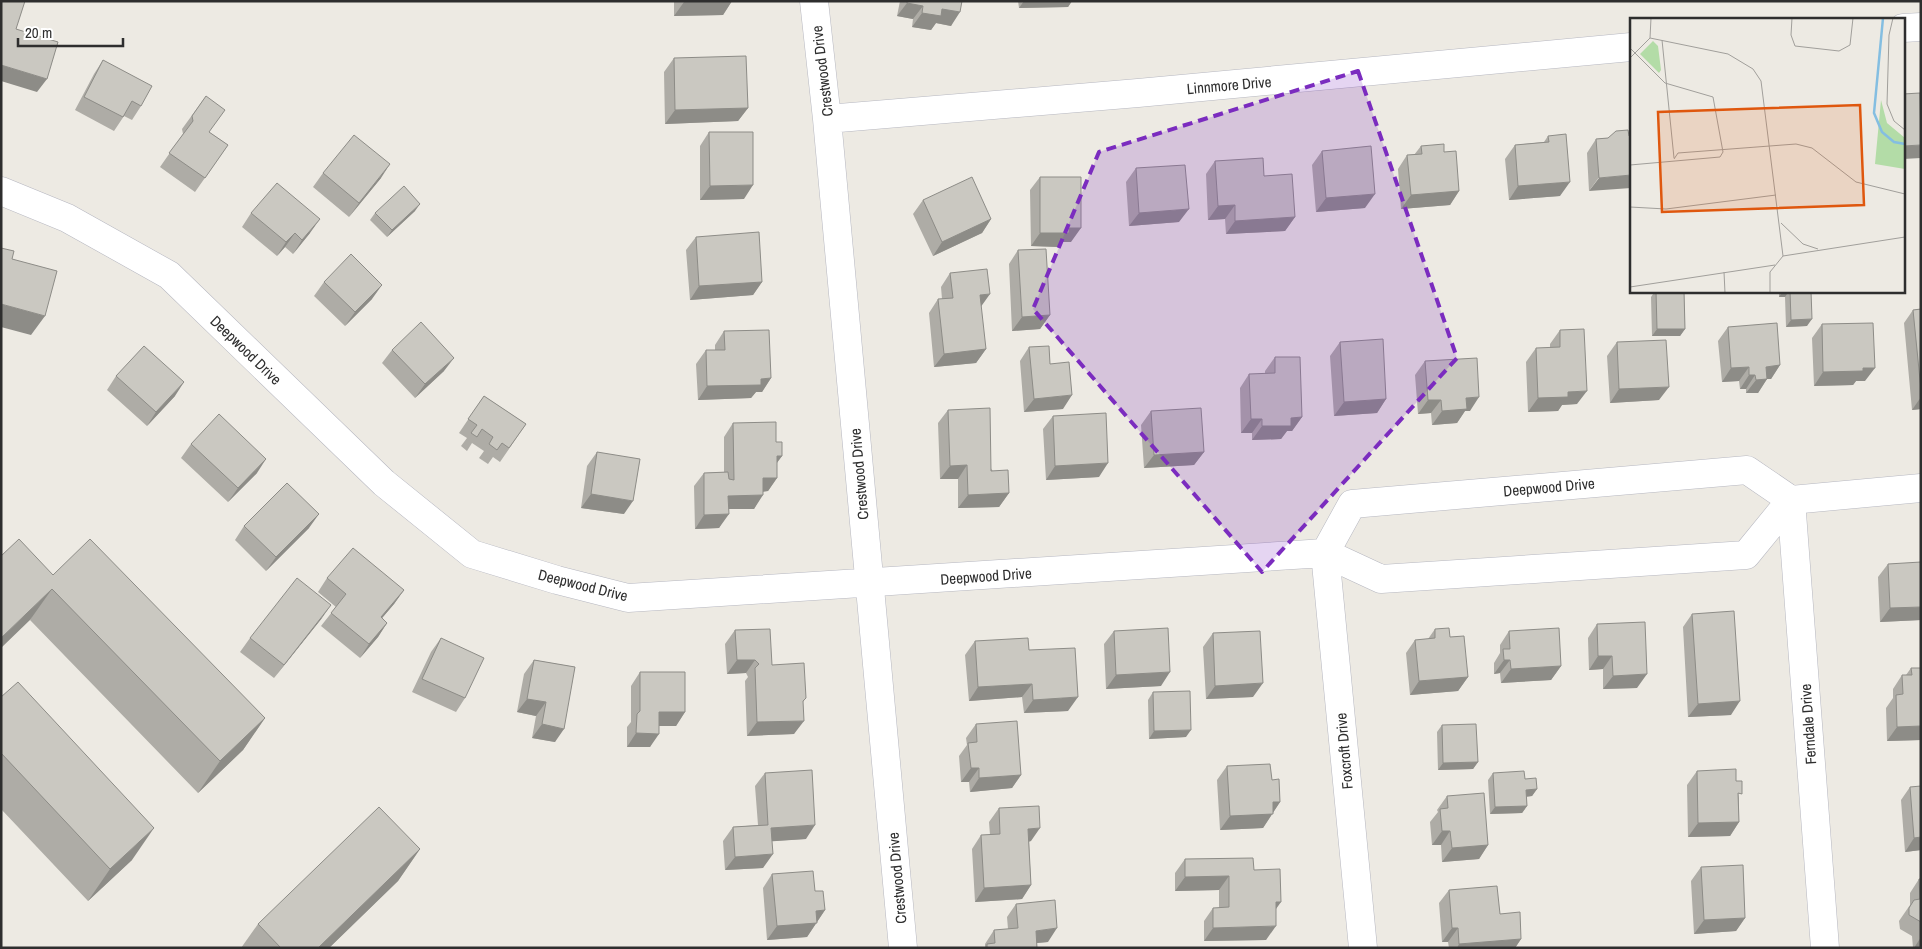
<svg xmlns="http://www.w3.org/2000/svg" width="1922" height="949" viewBox="0 0 1922 949" font-family="'Archivo Narrow',sans-serif">
<rect width="100%" height="100%" fill="#edeae3"/>
<g fill="none" stroke-linecap="round" stroke-linejoin="round">
<!-- minor casing -->
<g stroke="#b6b7c0" stroke-width="29">
<path id="minor" d="M814,1L827,119L903,948
M1903,28L1921,27
M827,119L1138,93L1631,47
M1,191L67,218L169,275L384,483L472,554L557,580L628,598L1325,553L1381,579L1746,555L1791,500
M1791,500L1825,948
M1325,553L1352,504L1747,470L1791,500L1921,488
M1325,553L1363,948"/>
</g>
<!-- minor -->
<use href="#minor" stroke="#fff" stroke-width="28"/>
</g>
<!-- wall -->
<path fill="#aeaca6" d="M674,1H732L723,15L674,16Z
M900,1H962L951,26L936,23L931,30L912,27L913,19L897,16Z
M1018,1H1072L1068,7L1019,8Z
M674,58L748,108L738,121L665,124L664,72Z
M103,60L141,106L132,120L124,116L114,131L75,110L94,74Z
M206,96L209,132L228,145L195,192L160,167L183,134L182,129Z
M709,132L744,199L700,200V146Z
M1548,136L1560,196L1509,200L1505,159L1515,145L1544,142Z
M1629,136L1589,191L1587,153L1596,139Z
M1421,146L1444,152L1459,191L1450,205L1401,209L1398,169L1407,155H1414Z
M1322,151L1365,208L1316,212L1312,165Z
M1215,161L1264,176L1295,217L1285,231L1226,234L1225,219L1208,220L1206,174Z
M1136,168L1179,222L1129,226L1126,182Z
M323,173L381,178L349,217L313,187Z
M1040,177L1071,242H1063L1059,247L1031,246L1030,190Z
M923,200L991,219L982,233L933,256L913,214Z
M415,211L387,237L370,220L375,213Z
M251,213L310,233L293,254L285,247L277,256L242,227Z
M696,237L762,282L753,295L690,300L686,250Z
M1018,250L1050,315L1040,329L1012,331L1009,264Z
M950,273L986,349L976,363L934,367L929,313L938,299H942L941,287Z
M324,282L372,299L345,326L314,296Z
M1655,291H1684L1685,329L1680,336H1652L1651,297Z
M1779,291H1811L1807,326L1786,327L1785,297H1779Z
M1921,309V409L1912,410L1904,323L1913,310Z
M1822,324L1865,381H1856L1853,385L1814,386L1812,338Z
M1728,327L1780,365L1771,379H1767L1758,393H1746V389H1740L1739,381L1722,382L1718,341Z
M1560,330L1577,404L1562,405L1558,411L1528,412L1526,362L1536,348H1550V344Z
M724,331L771,378L762,392H756L751,398L698,400L696,364L706,350H715V345Z
M1340,342L1386,399L1377,413L1334,416L1330,356Z
M1617,342L1659,400L1610,403L1607,356Z
M1029,347L1050,364L1063,409L1024,412L1020,361Z
M392,350L444,371L415,398L382,363Z
M1275,357L1302,417L1292,431H1287L1281,439L1252,440V433H1241L1240,388L1249,374H1265V371Z
M1425,361L1470,411H1465L1457,423L1432,425L1431,413L1418,414L1415,375Z
M116,376L175,396L147,426L107,390Z
M484,396L526,424L500,462L493,457L488,464L479,458L484,451L472,443L467,451L461,446L467,438L459,433Z
M948,410L1009,493L999,507L958,508V479H940L938,423Z
M1151,411L1204,452L1194,465L1144,468L1141,425Z
M1053,416L1099,477L1046,480L1043,429Z
M733,423L776,442L782,456L777,463V478L768,491L763,492L754,509H729L719,528L695,529L694,486L704,473L724,472V437Z
M191,444L257,473L228,502L181,458Z
M597,452L624,514L581,508L587,466Z
M244,526L309,528L266,571L235,540Z
M1888,564L1921,620L1880,622L1878,577Z
M53,575L265,718L243,750L198,793L30,620Z
M327,578L404,590L394,604L382,618L387,623L378,637L360,658L321,626L336,607L318,592Z
M1692,614L1731,715L1688,717L1683,627Z
M322,618L274,678L240,652L250,638Z
M1597,624L1637,688L1603,689V669L1589,670L1588,638Z
M1435,629L1450,637L1468,677L1458,691L1410,695L1406,653L1415,640L1428,639Z
M735,630L806,698L803,702L794,734L747,736L745,681L748,677L746,673L727,674L725,644Z
M1114,631L1161,686L1106,689L1104,644Z
M1509,631L1561,666L1551,680L1501,683L1500,673L1494,674V663L1500,653V645Z
M1213,633L1253,697L1206,699L1203,647Z
M441,638L465,698L456,712L412,692L431,652Z
M975,641L1029,650L1068,711L1024,713L1022,697L969,701L965,655Z
M534,660L575,667L555,742L532,738L536,716L517,712L524,674Z
M1911,668H1921V740L1887,741L1886,708L1893,698V689L1902,675H1906Z
M640,672L685,712L676,726H659L650,747H627V727L631,722V686Z
M1153,692L1186,737L1149,739L1148,700Z
M1,697L132,860L88,901L1,809Z
M976,724L1021,775L1012,788L970,792L969,782H961L959,756L967,745L966,738Z
M1442,725L1478,762L1473,769L1438,770L1437,732Z
M1227,766L1272,780L1280,802L1263,828L1220,830L1217,780Z
M1697,771L1736,781L1739,798V822L1730,836L1688,837L1687,785Z
M765,773L806,839L772,841L763,868L725,870L723,841L733,827L758,825L755,786Z
M1493,773L1525,779L1537,789L1532,796L1526,797L1527,806L1522,813L1490,814L1488,780Z
M1910,787L1921,850L1905,852L1901,800Z
M1447,796L1488,845L1479,859L1442,862L1441,845H1432L1430,822L1438,812L1437,810Z
M999,808L1031,841L1029,842L1031,885L1022,899L975,902L972,849L981,835H990L989,822Z
M420,849L398,881L329,948H241L258,924Z
M1185,859L1254,870L1276,909L1266,940L1204,941V921L1213,908H1219V890L1175,891V873Z
M1701,867L1745,918L1736,931L1694,934L1691,881Z
M772,874L815,891L825,910L807,937L767,940L763,888Z
M1919,879H1921V948H1913L1912,936L1900,929L1899,921L1910,905V893Z
M1449,890L1500,914L1521,939L1515,948H1449L1448,942H1442L1439,903Z
M1016,904L1048,942L1037,943V948H985V944L994,930L1008,929L1007,917Z"/>
<!-- shaded-wall -->
<path fill="#8d8c87" d="M732,1L723,15L674,16L684,2Z
M1024,1H1072L1068,7L1019,8Z
M907,3L923,6L913,19L897,16Z
M942,9L960,12L951,26L936,23L931,30L912,27L922,13Z
M1,65L47,79L37,92L1,81Z
M748,108L738,121L665,124L675,110Z
M1921,145V158L1903,159V146Z
M390,164L381,178L349,217L359,203Z
M1631,175V188L1589,191L1599,178Z
M1570,182L1560,196L1509,200L1518,186Z
M753,185L744,199L700,200L710,186Z
M1459,191L1450,205L1401,209L1411,195Z
M1375,194L1365,208L1316,212L1326,198Z
M420,204L415,211L387,237L392,230Z
M1235,205L1225,219L1208,220L1218,206Z
M1189,209L1179,222L1129,226L1139,213Z
M1295,217L1285,231L1226,234L1235,221Z
M320,219L310,233L293,254L302,240Z
M991,219L982,233L933,256L942,242Z
M1069,228H1081L1071,242H1063L1059,247L1031,246L1040,233Z
M295,233L285,247L277,256L286,242Z
M762,282L753,295L690,300L699,286Z
M382,285L372,299L345,326L355,312Z
M1783,291H1789L1785,297H1779Z
M990,294L980,308V295Z
M1,304L45,316L31,335L1,327Z
M1050,315L1040,329L1012,331L1022,317Z
M1812,319L1807,326L1786,327L1791,320Z
M1657,329H1685L1680,336H1652Z
M986,349L976,363L934,367L944,354Z
M454,358L444,371L415,398L425,384Z
M1780,365L1771,379H1767L1758,393H1746L1766,367Z
M1749,367L1739,381L1722,382L1731,368Z
M1863,368H1875L1865,381H1856L1853,385L1814,386L1823,372Z
M1749,375H1755L1746,389H1740Z
M771,378L762,392H756L751,398L698,400L707,386L761,379Z
M184,382L175,396L147,426L156,412Z
M1669,387L1659,400L1610,403L1619,389Z
M1587,391L1577,404L1562,405L1558,411L1528,412L1538,398L1568,392Z
M1072,395L1063,409L1024,412L1034,399Z
M1479,397L1470,411H1465L1457,423L1432,425L1442,411L1466,398Z
M1921,397V409L1912,410Z
M1386,399L1377,413L1334,416L1344,402Z
M1428,400H1441L1431,413L1418,414Z
M1302,417L1292,431H1287L1281,439L1252,440L1262,426L1291,418Z
M1251,419H1262L1252,433H1241Z
M1204,452L1194,465L1144,468L1154,455Z
M777,456H782L772,469Z
M266,459L257,473L228,502L238,488Z
M1108,463L1099,477L1046,480L1055,466Z
M967,465L958,479H940L950,466Z
M763,478H777L768,491L753,492Z
M1009,493L999,507L958,508L968,495Z
M591,494L633,501L624,514L581,508Z
M763,495L754,509H719L728,496Z
M319,514L309,528L266,571L276,557Z
M729,514L719,528L695,529L704,515Z
M52,589L30,620L1,648V638Z
M404,590L394,604L371,631L381,617Z
M331,605L322,618L274,678L284,665Z
M1921,607V620L1880,622L1890,608Z
M387,623L378,637L360,658L369,644Z
M1598,656H1612L1603,669L1589,670Z
M737,660H755L746,673L727,674Z
M1504,660H1510L1500,673L1494,674Z
M1561,666L1551,680L1501,683L1511,669Z
M1170,672L1161,686L1106,689L1116,675Z
M1647,674L1637,688L1603,689L1613,676Z
M1468,677L1458,691L1410,695L1419,681Z
M1263,683L1253,697L1206,699L1215,686Z
M1032,684L1022,697L969,701L978,687Z
M1078,697L1068,711L1024,713L1033,700Z
M527,699L546,702L536,716L517,712Z
M1740,701L1731,715L1688,717L1698,704Z
M659,712H685L676,726H649Z
M265,718L243,750L198,793L220,761Z
M804,721L794,734L747,736L757,722Z
M542,724L564,729L555,742L532,738Z
M1921,726V740L1887,741L1897,727Z
M1191,730L1186,737L1149,739L1154,731Z
M636,733L659,734L650,747H627Z
M1478,762L1473,769L1438,770L1443,763Z
M971,768H979L969,782H961Z
M1021,775L1012,788L970,792L979,778Z
M1537,789L1532,796L1521,797L1526,790Z
M1273,802H1280L1263,828L1220,830L1230,816Z
M1527,806L1522,813L1490,814L1495,807Z
M1739,822L1730,836L1688,837L1698,823Z
M815,825L806,839L761,842L771,828Z
M154,828L132,860L88,901L110,869Z
M1040,828L1031,841L1019,842L1028,829Z
M1442,831H1450L1441,845H1432Z
M1921,837V850L1905,852L1914,838Z
M1488,845L1479,859L1442,862L1452,848Z
M420,849L398,881L329,948H318Z
M773,854L763,868L725,870L735,857Z
M1229,876L1219,890L1175,891L1185,877Z
M1031,885L1022,899L975,902L984,888Z
M1276,902H1281L1271,916Z
M825,910L807,937L767,940L777,926L816,911Z
M1745,918L1736,931L1694,934L1704,920Z
M1276,926L1266,940L1204,941L1213,928Z
M1057,928L1048,942L1026,944L1036,931Z
M1452,928H1458L1448,942H1442Z
M1921,937V948H1914Z
M1521,939L1515,948H1457L1459,944Z"/>
<!-- building -->
<path fill="#cac8c1" stroke="#8d8c87" d="M1,1H25L16,29L58,42L47,79L1,65Z
M684,1H731L684,2Z
M907,1H962L960,12L942,9L941,16L922,13L923,6L907,3Z
M746,56L748,108L675,110L674,58Z
M103,60L152,86L141,106L132,101L123,117L84,97Z
M1920,93L1921,145L1903,146V94Z
M206,96L225,110L209,132L228,145L205,178L169,153L193,121L192,116Z
M1628,130L1629,136H1631V175L1599,178L1596,139L1608,138L1616,131Z
M709,132H753V185L710,186Z
M1566,134L1570,182L1518,186L1515,145L1549,142L1548,136Z
M354,135L390,164L359,203L323,173Z
M1444,144V152L1456,151L1459,191L1411,195L1407,155L1422,154L1421,146Z
M1371,146L1375,194L1326,198L1322,151Z
M1263,158L1264,176L1292,174L1295,217L1235,221V205L1218,206L1215,161Z
M1185,165L1189,209L1139,213L1136,168Z
M972,177L991,219L942,242L923,200Z
M1040,177H1081V228H1069V233H1040Z
M277,183L320,219L302,240L295,233L286,242L251,213Z
M404,186L420,204L392,230L375,213Z
M759,232L762,282L699,286L696,237Z
M1,248L14,251L12,259L57,271L45,316L1,304Z
M1046,249L1050,315L1022,317L1018,250Z
M351,254L382,285L355,312L324,282Z
M987,269L990,294L980,295L986,349L944,354L938,299L953,298L950,273Z
M1656,291H1684L1685,329H1657Z
M1790,291H1811L1812,319L1791,320Z
M1921,309V390L1913,310Z
M421,322L454,358L425,384L392,350Z
M1777,323L1780,365L1766,367L1767,379L1756,380L1755,375H1749V367L1731,368L1728,327Z
M1873,323L1875,368H1863V371L1823,372L1822,324Z
M1584,329L1587,391L1568,392V397L1538,398L1536,348L1560,347V330Z
M769,330L771,378L761,379V385L707,386L706,350H725L724,331Z
M1383,339L1386,399L1344,402L1340,342Z
M1666,340L1669,387L1619,389L1617,342Z
M144,346L184,382L156,412L116,376Z
M1049,346L1050,364L1069,362L1072,395L1034,399L1029,347Z
M1275,357H1300L1302,417L1291,418V426H1262V419H1251L1249,374L1275,373Z
M1477,358L1479,397L1466,398L1467,409L1442,411L1441,400H1428L1425,361Z
M484,396L526,424L509,448L502,443L497,450L489,444L493,437L482,429L477,437L471,433L477,425L468,419Z
M990,408L991,471L1008,470L1009,493L968,495L967,465L950,466L948,410Z
M1201,408L1204,452L1154,455L1151,411Z
M1106,413L1108,463L1055,466L1053,416Z
M219,414L266,459L238,488L191,444Z
M776,422V442H782V456H777V478H763V495L728,496L729,514L704,515V473L728,472L729,479L734,480L733,423Z
M597,452L640,459L633,501L591,494Z
M287,483L319,514L276,557L244,526Z
M19,539L53,575L90,539L265,718L220,761L52,589L1,638V556Z
M353,548L404,590L381,617L387,623L369,644L331,613L346,594L327,578Z
M1921,562V607L1890,608L1888,564Z
M297,578L331,605L284,665L250,638Z
M1734,611L1740,701L1698,704L1692,614Z
M1645,622L1647,674L1613,676L1612,656H1598L1597,624Z
M1168,628L1170,672L1116,675L1114,631Z
M1449,628L1450,637L1464,636L1468,677L1419,681L1415,640L1435,638V629Z
M1559,628L1561,666L1511,669L1510,660H1504L1503,649H1510L1509,631Z
M770,629L772,665L804,663L806,698L803,701L804,721L757,722L755,668L759,664L755,660H737L735,630Z
M1260,631L1263,683L1215,686L1213,633Z
M441,638L484,658L465,698L422,679Z
M1028,638L1029,650L1075,648L1078,697L1033,700L1032,684L978,687L975,641Z
M534,660L575,667L564,729L542,724L546,702L527,699Z
M1911,668H1921V726L1897,727L1896,695L1903,694L1902,675H1912Z
M640,672H685V712H659V734L636,733L637,714L640,711Z
M18,682L154,828L110,869L1,753V697Z
M1190,691L1191,730L1154,731L1153,692Z
M1017,721L1021,775L979,778V768H971L968,743L977,742L976,724Z
M1476,724L1478,762L1443,763L1442,725Z
M1270,764L1272,780L1279,779L1280,802H1273V814L1230,816L1227,766Z
M1736,769V781H1742V794L1738,793L1739,822L1698,823L1697,771Z
M812,770L815,825L771,828L773,854L735,857L733,827L768,825L765,773Z
M1524,771L1525,779L1536,778L1537,789L1526,790L1527,806L1495,807L1493,773Z
M1921,786V837L1914,838L1910,787Z
M1484,793L1488,845L1452,848L1450,831H1442L1440,809L1448,808L1447,796Z
M1039,806L1040,828L1028,829L1031,885L984,888L981,835L1000,834L999,808Z
M379,807L420,849L318,948H281L258,924Z
M1253,858L1254,870L1280,869L1281,902H1276V926L1213,928V908L1229,907V876L1185,877V859Z
M1743,865L1745,918L1704,920L1701,867Z
M813,871L815,891H823L825,910L816,911L817,923L777,926L772,874Z
M1919,879H1921V922L1909,915V908L1914,900L1920,899Z
M1497,886L1500,914L1520,912L1521,939L1459,944L1458,928H1452L1449,890Z
M1055,900L1057,928L1036,931L1037,948H987V944L995,943L994,930L1018,928L1016,904Z"/>
<!-- marked area -->
<path fill="#7b2cbf" fill-opacity="0.2" stroke="#7b2cbf" stroke-width="4" stroke-dasharray="10 6" stroke-linejoin="round" d="M1358,71L1457,358L1262,572L1033,309L1099,152Z"/>
<g text-anchor="middle" dominant-baseline="central" stroke-width="5" stroke-linejoin="round" paint-order="stroke">
<!-- street labels -->
<g font-size="15" fill="#2e2e2e" stroke="#fff">
<text transform="translate(822 71) rotate(-97)">Crestwood Drive</text>
<text transform="translate(1229 85) rotate(-5)">Linnmore Drive</text>
<text transform="translate(246 350) rotate(44)">Deepwood Drive</text>
<text transform="translate(859 474) rotate(-95)">Crestwood Drive</text>
<text transform="translate(1549 487) rotate(-5)">Deepwood Drive</text>
<text transform="translate(986 576) rotate(-4)">Deepwood Drive</text>
<text transform="translate(583 585) rotate(14)">Deepwood Drive</text>
<text transform="translate(1808 724) rotate(-94)">Ferndale Drive</text>
<text transform="translate(1344 751) rotate(-95)">Foxcroft Drive</text>
<text transform="translate(897 878) rotate(-95)">Crestwood Drive</text>
</g>
</g>
<!-- overview -->
<g transform="translate(1630 18)">
<rect width="275" height="275" fill="#edeae3"/>
<path d="M23,23L28,28L31,52L29,55L10,36ZM251,82L257,105L275,120V151L245,146Z" fill="#b3dca7"/>
<path fill="none" stroke="#84bee1" stroke-width="2.5" d="M253,0L244,95L252,114L264,124L275,126"/>
<path fill="none" stroke="#a19f9b" stroke-width="1" d="M162,0L161,17L165,28L209,33L220,27L223,0M263,0L259,17L257,86L264,103L275,112M20,20L98,36L123,51L131,63L153,238M32,22L44,140M0,30L35,65L83,79L93,134M0,40L20,20L21,0M44,141L48,135L166,126L182,130L226,164L275,176M0,147L90,139L93,134M0,189L36,191L146,177M151,205L173,226L188,231M153,238L275,219M94,254L95,275M0,269L145,247M140,275V254L153,238"/>
<path fill="#df570e" fill-opacity="0.15" stroke="#df570e" stroke-width="2.5" d="M230,87L234,187L32,194L28,94Z"/>
<rect width="275" height="275" fill="none" stroke="#2e2e2e" stroke-width="2.5"/>
</g>
<!-- border -->
<rect width="1922" height="949" fill="none" stroke="#2e2e2e" stroke-width="5"/>
<!-- scale -->
<path d="M18 38v8h105v-8" fill="none" stroke="#2e2e2e" stroke-width="2.5"/>
<text x="25" y="38" font-size="15" fill="#2e2e2e" stroke="#ffffff" stroke-width="4" paint-order="stroke">20 m</text>
</svg>
